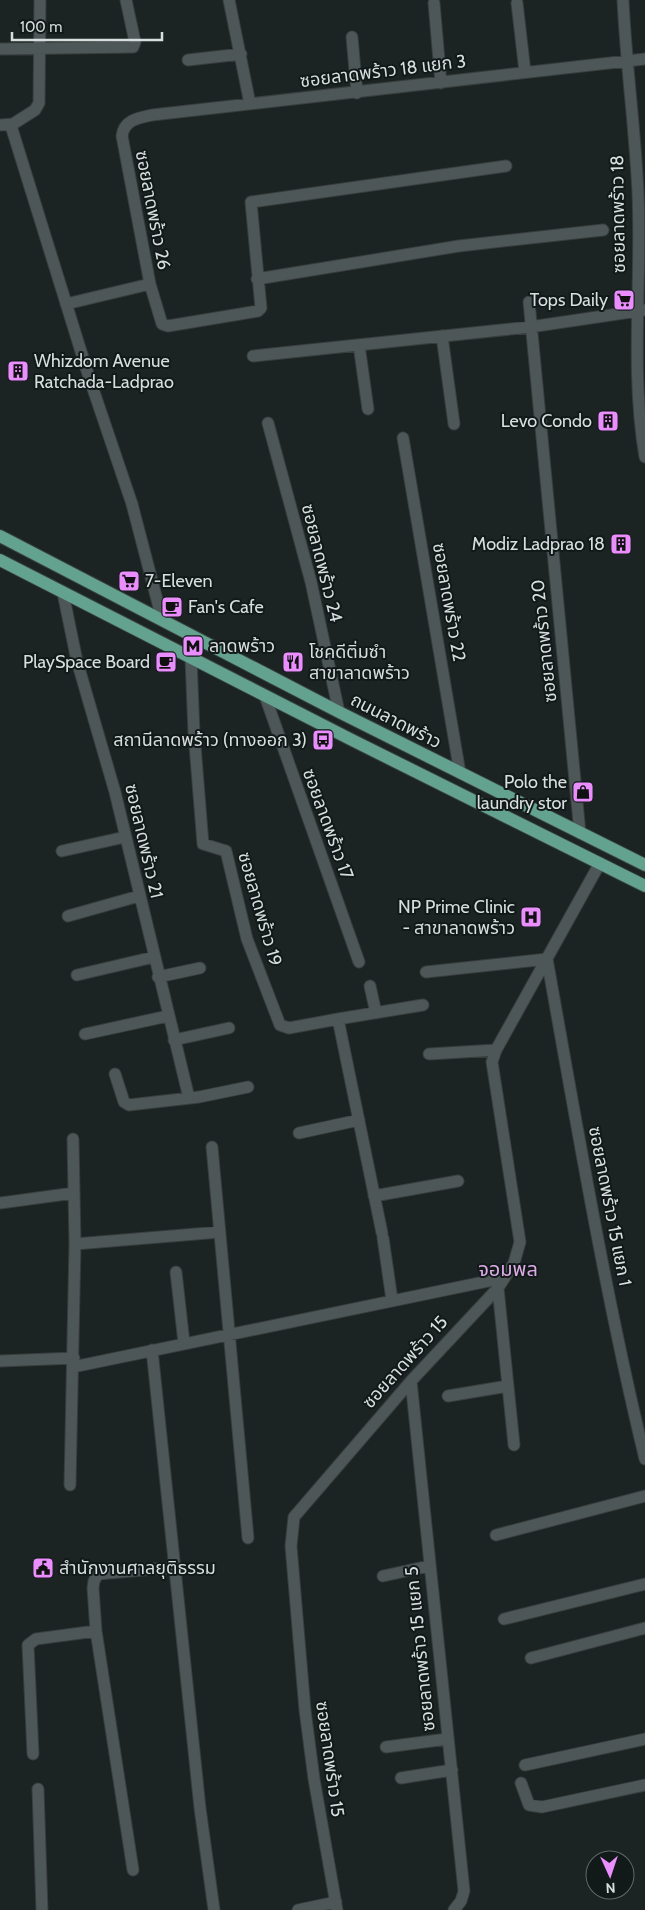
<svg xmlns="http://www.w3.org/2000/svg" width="645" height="1910" viewBox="0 0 645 1910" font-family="Cabin,'Noto Sans Thai',sans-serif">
<rect width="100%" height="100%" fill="#1b2323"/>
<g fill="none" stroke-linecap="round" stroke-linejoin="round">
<!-- minor casing -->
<g stroke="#383e3e" stroke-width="13">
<path id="minor" d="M40,0L39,103L35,110L13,124L12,129L88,374L132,504L162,619
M229,0L250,104
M623,0C626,64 635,128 638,193C642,281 630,370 645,457
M434,3L441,83
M517,3L525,72
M352,37L357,93
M0,49L133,47L135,42L126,0
M188,60L241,54
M0,125L13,124
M506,166L251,202L261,308L258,311L168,326L162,324L150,284L122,136C124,120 138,118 152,115L645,59
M257,279L459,246L603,230
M529,302L580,833
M66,304L150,284
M442,336L454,424
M359,345L368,409
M253,356L530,327L645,310
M268,423L311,582L339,712
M403,438L460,773
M63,593L77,661L115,792L189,1098
M191,659L194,733L203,844L226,851L247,939L280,1025L289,1028L338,1019L382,1233
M265,696L359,962
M62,851L125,837
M68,916L139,896
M426,972L547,959C577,1126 605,1294 645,1459
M77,975L154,957
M158,977L200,968
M370,986L376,1013
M338,1019L423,1005
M85,1034L168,1016
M174,1040L229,1028
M429,1054L496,1050
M115,1074L124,1102L129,1105L199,1097L248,1087
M299,1133L359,1120
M212,1147L248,1538
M374,1196L458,1181
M0,1203L74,1193
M383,1238L392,1300
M75,1244L220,1232
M176,1272L184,1343
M498,1288L514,1445
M152,1350L200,1808L214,1910
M0,1361L74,1358
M73,1367L503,1278
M411,1381L464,1891L461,1901L454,1910
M448,1396L508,1386
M70,1485L75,1244L73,1139
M496,1535L645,1496
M383,1576L429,1566
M504,1619L645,1584
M96,1631L93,1588L94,1581L98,1574L176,1567
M531,1658L645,1628
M386,1747L447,1739
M33,1754L28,1645L36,1639L96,1631L133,1870
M525,1765L645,1739
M401,1778L452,1770
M521,1783L529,1805L542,1807L645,1785
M38,1789L42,1910
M298,1910L336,1902
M337,1910L314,1779L305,1710L291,1546L294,1517L411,1381L498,1288L514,1263L520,1242L492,1062L496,1050L600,863"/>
</g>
<!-- primary casing -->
<g stroke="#383e3e" stroke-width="14">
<path id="primary" d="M0,536L339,712L645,865
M0,560L352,740L645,886"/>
</g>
<!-- minor -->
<use href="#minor" stroke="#4e5757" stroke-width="11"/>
<!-- primary -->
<use href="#primary" stroke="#62a28e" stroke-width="12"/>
</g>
<!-- icons -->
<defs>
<g id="supermarket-square" transform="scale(1.125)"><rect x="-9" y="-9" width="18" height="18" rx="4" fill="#ea8dfd" stroke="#121919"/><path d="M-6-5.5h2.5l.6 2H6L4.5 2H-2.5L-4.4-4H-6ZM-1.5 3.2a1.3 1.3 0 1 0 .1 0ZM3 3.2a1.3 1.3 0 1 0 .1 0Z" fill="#111"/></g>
<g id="building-square" transform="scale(1.125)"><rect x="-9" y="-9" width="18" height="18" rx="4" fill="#ea8dfd" stroke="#121919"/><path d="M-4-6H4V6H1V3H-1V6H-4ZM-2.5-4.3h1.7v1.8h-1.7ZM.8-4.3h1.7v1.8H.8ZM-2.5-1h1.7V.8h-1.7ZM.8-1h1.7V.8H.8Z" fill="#111"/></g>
<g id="cafe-square" transform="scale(1.125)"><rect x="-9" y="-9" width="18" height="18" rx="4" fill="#ea8dfd" stroke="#121919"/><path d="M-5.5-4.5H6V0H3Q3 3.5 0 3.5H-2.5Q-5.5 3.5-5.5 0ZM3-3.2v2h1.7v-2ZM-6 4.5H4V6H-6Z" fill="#111"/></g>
<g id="metro-square" transform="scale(1.125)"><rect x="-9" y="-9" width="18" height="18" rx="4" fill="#ea8dfd" stroke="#121919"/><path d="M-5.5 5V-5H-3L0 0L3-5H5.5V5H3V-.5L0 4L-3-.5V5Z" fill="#111"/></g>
<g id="restaurant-square" transform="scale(1.125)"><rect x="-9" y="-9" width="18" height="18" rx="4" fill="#ea8dfd" stroke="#121919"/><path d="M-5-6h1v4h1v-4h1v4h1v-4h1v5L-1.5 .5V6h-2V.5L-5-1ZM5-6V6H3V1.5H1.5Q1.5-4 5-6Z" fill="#111"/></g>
<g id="bus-square" transform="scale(1.125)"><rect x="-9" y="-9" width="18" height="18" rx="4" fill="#ea8dfd" stroke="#121919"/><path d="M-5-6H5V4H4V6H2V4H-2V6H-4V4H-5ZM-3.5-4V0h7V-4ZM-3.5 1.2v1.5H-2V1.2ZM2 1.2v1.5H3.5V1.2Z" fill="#111"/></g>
<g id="shop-square" transform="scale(1.125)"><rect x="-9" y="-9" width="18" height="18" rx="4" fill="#ea8dfd" stroke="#121919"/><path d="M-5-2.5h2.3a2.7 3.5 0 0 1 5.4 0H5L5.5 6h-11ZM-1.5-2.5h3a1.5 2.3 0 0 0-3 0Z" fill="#111"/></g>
<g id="hospital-square" transform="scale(1.125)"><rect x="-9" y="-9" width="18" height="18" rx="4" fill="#ea8dfd" stroke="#121919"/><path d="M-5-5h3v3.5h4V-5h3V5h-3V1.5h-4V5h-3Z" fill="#111"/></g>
<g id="civic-square" transform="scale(1.125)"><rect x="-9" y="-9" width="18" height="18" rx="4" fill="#ea8dfd" stroke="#121919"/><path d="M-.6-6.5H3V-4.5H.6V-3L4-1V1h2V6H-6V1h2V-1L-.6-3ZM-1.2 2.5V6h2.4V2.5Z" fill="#111"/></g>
</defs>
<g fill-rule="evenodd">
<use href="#supermarket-square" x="624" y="300"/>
<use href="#building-square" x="18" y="371"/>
<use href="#building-square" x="608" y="421"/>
<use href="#building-square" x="621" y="544"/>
<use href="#supermarket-square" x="129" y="581"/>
<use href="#cafe-square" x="172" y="607"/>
<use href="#metro-square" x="193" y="646"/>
<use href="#cafe-square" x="166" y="662"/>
<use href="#restaurant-square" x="293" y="662"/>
<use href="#bus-square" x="323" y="740"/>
<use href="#shop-square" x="583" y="792"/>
<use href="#hospital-square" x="531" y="917"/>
<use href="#civic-square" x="43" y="1568"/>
</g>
<g text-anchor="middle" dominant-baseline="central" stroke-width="4" stroke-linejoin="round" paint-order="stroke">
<!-- street labels -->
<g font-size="18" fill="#d8dddd" stroke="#121919">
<text transform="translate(383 71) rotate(-7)">ซอยลาดพร้าว 18 แยก 3</text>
<text transform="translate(153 210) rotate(79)">ซอยลาดพร้าว 26</text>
<text transform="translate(618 214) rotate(-91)">ซอยลาดพร้าว 18</text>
<text transform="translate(322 563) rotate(76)">ซอยลาดพร้าว 24</text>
<text transform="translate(449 602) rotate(80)">ซอยลาดพร้าว 22</text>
<text transform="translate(544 641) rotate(-96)">ซอยลาดพร้าว 20</text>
<text transform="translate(396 721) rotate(27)">ถนนลาดพร้าว</text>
<text transform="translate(328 824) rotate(70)">ซอยลาดพร้าว 17</text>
<text transform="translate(144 841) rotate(77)">ซอยลาดพร้าว 21</text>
<text transform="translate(260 909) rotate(74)">ซอยลาดพร้าว 19</text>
<text transform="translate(610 1206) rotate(79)">ซอยลาดพร้าว 15 แยก 1</text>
<text transform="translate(405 1362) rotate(-48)">ซอยลาดพร้าว 15</text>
<text transform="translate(420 1649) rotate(-96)">ซอยลาดพร้าว 15 แยก 5</text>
<text transform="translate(330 1759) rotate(82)">ซอยลาดพร้าว 15</text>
</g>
<!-- poi labels -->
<g font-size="18" fill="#d8dddd" stroke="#121919" text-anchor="end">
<text x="608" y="300">Tops Daily</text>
<text x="34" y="361" text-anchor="start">Whizdom Avenue<tspan x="34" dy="21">Ratchada-Ladprao</tspan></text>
<text x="592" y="421">Levo Condo</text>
<text x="605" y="544">Modiz Ladprao 18</text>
<text x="145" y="581" text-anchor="start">7-Eleven</text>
<text x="188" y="607" text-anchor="start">Fan's Cafe</text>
<text x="209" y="646" text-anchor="start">ลาดพร้าว</text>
<text x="309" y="652" text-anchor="start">โชคดีติ่มซำ<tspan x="309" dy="21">สาขาลาดพร้าว</tspan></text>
<text x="150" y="662">PlaySpace Board</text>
<text x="307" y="740">สถานีลาดพร้าว (ทางออก 3)</text>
<text x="567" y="782">Polo the<tspan x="567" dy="21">laundry stor</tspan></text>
<text x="515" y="907">NP Prime Clinic<tspan x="515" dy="21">- สาขาลาดพร้าว</tspan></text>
<text x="59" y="1568" text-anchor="start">สำนักงานศาลยุติธรรม</text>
</g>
<!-- quarter labels -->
<g font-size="20" fill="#ddabe8" stroke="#121919">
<text x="508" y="1269">จอมพล</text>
</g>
</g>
<!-- north arrow -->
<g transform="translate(610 1875) rotate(177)"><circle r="24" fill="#121919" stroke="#616767"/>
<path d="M0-4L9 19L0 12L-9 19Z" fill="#ea8dfd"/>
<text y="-8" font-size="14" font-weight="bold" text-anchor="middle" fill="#d8dddd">N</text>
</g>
<!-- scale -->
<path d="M12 32v8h150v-8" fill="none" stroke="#d8dddd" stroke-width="2.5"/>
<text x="20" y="32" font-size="15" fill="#d8dddd" stroke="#121919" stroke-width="4" paint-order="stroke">100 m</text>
</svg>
